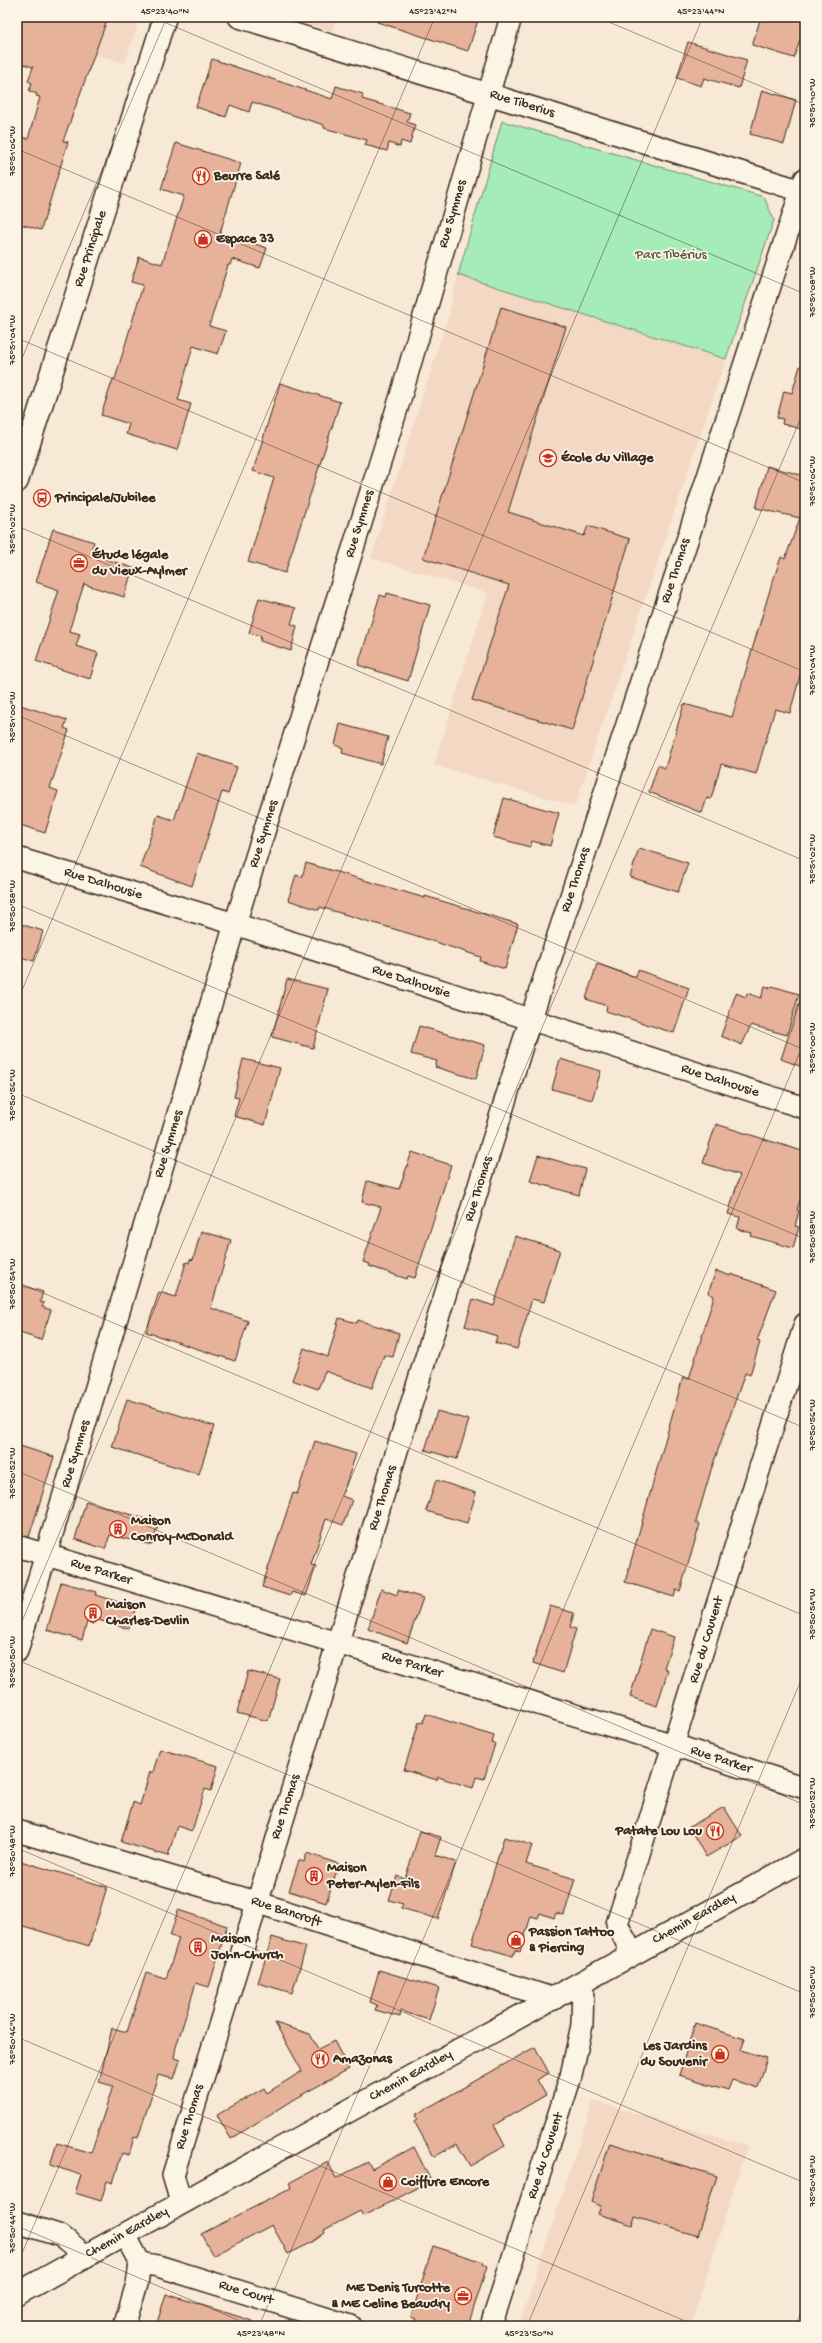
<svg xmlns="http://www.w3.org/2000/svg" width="822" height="2343" viewBox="0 0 822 2343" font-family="'Gochi Hand',sans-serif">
<rect width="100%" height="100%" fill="#f8e8d6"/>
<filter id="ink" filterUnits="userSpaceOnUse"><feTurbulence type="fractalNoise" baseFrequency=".025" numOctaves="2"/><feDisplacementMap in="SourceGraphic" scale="8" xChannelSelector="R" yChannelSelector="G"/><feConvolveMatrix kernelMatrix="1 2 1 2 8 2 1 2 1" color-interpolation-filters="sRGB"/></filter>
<g filter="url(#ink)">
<!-- built -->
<path fill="#f3d8c4" d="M17,17H140L125,63L17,30Z
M281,17H337L332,31Z
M458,275L726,359L575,806L434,765L488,593L371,558L449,314Z
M593,2101L747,2146L691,2326H519Z"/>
<!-- green -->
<path fill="#a5ecb9" stroke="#708b6c" d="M502,121L764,197L774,220L726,359L458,275Z"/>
<!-- building -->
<path fill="#e7b29a" stroke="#3b2a1e" d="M22,17H108L63,141L68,142L41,230L17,223V135L28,139L40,97L36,96L37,94L29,91L32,83L28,81L33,67L17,62V31Z
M378,17H479L468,51L377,22Z
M761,17H805V25L794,58L752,45Z
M688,42L747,60L739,88L704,78L701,86L677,78Z
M212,59L332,99L336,86L363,94L362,99L410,113L407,122L415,125L410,144L401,141L400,147L389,143L387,151L365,145L367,140L324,128V125L252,102L249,112L230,105L226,117L196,107Z
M762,90L796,100L784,144L750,134Z
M176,143L241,163L220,233L267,248L260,268L232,259L230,265H228L209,326L226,331L218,354L193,346L178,400L191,404L177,450L126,434L129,424L101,415L113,379H115L143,285L131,282L139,257L162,264L184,196L161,189Z
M501,307L566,327L508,512L584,536L588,526L630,539L572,730L472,700L509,585L423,558Z
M800,366L805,367V430L782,424L783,419L777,418L784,391L792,393Z
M280,383L340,402L285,573L248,562L274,478L253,471Z
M767,466L805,476V657L790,713L775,709L756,774L721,764L711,799L707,798L702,813L649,792L658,765L665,768L684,704L732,717L769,593L781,557L785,559L800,518L756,508Z
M53,529L94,542L92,548L100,551L99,557L133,568L124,597L84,584L69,631L80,634L76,646L98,653L90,679L36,661L59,590L36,582Z
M387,593L430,605L408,681L358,665L380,595L386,597Z
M259,598L296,608L291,624L297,626L291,651L260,641L261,636L249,633Z
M17,704L67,720L64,728L69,730L50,788L58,791L45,833L17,824Z
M340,724L388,737L381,764L342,753L343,748L335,745Z
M197,753L237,767L228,794L222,792L192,886L140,867L158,815L174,820Z
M504,798L559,813L550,846L532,841L530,847L493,837Z
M639,848L688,863L678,892L630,877Z
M306,863L425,898V896L518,924L505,969L480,961L481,957L414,935L320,907L319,910L288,900L296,875L302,877Z
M17,923L43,931L34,961L17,956Z
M597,964L636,977L638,970L689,988L674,1033L606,1011L607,1006L586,999Z
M287,979L328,989L313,1048L272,1037Z
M765,986L771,988L772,986L799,994L787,1035L751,1025L742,1045L721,1036L736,993L746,997L747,993L761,998Z
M801,998L805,999V1068L781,1059Z
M419,1026L485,1045L476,1079L435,1067L437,1061L411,1054Z
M243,1059L280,1068L265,1125L234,1116L239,1098L234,1097Z
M560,1059L601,1071L592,1100L552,1089Z
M716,1124L805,1152V1184L797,1210L799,1211L795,1226L799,1227L793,1248L751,1236L752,1233L737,1229L740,1217L728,1214L740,1175L703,1163Z
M412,1152L451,1165L415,1278L408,1276L407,1279L369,1266L370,1264L363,1262L381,1207L362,1202L367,1181L399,1189Z
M538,1155L585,1169L579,1195L530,1181Z
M201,1231L231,1240L211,1308L248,1321L235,1361L146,1332L159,1292L176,1297L186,1262L189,1263L190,1259L193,1260Z
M515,1236L560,1250L544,1302L532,1299L517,1349L495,1343L497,1336L465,1326L473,1299L494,1306Z
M716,1271L731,1276V1274L776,1290L757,1341L760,1342L750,1375L745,1373L711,1470L696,1522L700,1524L680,1591L676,1590L674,1597L625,1582L683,1377L689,1379L714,1296L708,1293Z
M17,1284L43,1292L40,1302L44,1303L42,1307L51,1310L41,1340L17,1332Z
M339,1318L357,1323L358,1320L399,1333L393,1357L384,1355L372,1388L325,1371L318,1389L292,1380L304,1348L328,1357Z
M127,1399L214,1426L199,1474L112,1447Z
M437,1411L469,1420L457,1459L425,1450Z
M315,1441L356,1454L342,1496L352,1500L343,1525L326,1519L311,1565L316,1566L306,1596L292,1592L290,1596L262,1587L293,1493L297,1494Z
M17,1445L54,1457L29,1537L17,1534Z
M436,1480L476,1493L467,1523L426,1511Z
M86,1501L159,1523L152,1545L110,1535L105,1549L75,1539Z
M61,1582L97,1592L95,1595L136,1607L129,1629L95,1619L93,1624L87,1622L82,1640L47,1630Z
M381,1589L397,1595L398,1590L423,1598L407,1643L368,1629Z
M550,1606L574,1613L570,1627L576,1629L563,1673L533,1663Z
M650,1629L674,1637L664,1668L668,1670L657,1706L630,1697Z
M248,1671L280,1679L268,1721L237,1713Z
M426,1714L494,1736L492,1743L495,1744L484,1779L476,1777L473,1788L438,1777L437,1780L404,1770L419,1722L423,1723Z
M160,1749L218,1766L211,1791L205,1789L192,1831L177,1826L168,1856L121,1842L133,1802L140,1805L150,1772H153Z
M724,1807L742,1836L706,1857L689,1827Z
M420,1831L441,1837L435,1855L456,1862L438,1919L401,1908L403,1904L389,1900L397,1876L405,1879Z
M504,1837L532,1845L526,1864L575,1879L564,1915L556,1913L554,1918L540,1913L538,1918L531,1916L520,1952L515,1950L513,1956L472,1944Z
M307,1853L339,1864L326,1903L289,1891L299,1860L304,1862Z
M17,1860L107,1887L89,1946L17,1924Z
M178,1910L227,1926L209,1987L196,1983L176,2047L174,2058L180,2060L174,2079L158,2075L138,2138L134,2137L129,2155L122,2153L113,2183L107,2181L101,2201L75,2193L81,2175L50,2165L57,2143L91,2153L113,2086L99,2082L112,2028L127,2032L146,1973L166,1979L179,1938L170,1936Z
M272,1937L306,1947L292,1993L258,1983Z
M379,1970L439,1988L429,2020L401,2011L400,2017L375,2010L377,2005L370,2002Z
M275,2023L310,2034L318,2049L334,2041L349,2069L294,2099L231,2139L217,2115L264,2088L267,2093L302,2071Z
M695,2023L745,2039L741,2050L767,2058L758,2088L732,2080L728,2090L679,2075Z
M535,2047L549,2073L537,2080L546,2095L494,2125L505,2146L470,2166L457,2144L434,2157L414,2121L417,2119L415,2115Z
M610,2143L717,2176L698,2236L635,2217L632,2225L598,2214L601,2206L591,2202Z
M414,2147L431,2181L363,2216L360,2211L324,2230L325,2233L311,2243L288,2254L272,2225L213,2256L201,2234L292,2188L289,2183L328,2162L336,2178L368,2162L372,2169Z
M433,2246L484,2262L483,2264L487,2266L468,2326H413L416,2319L411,2317Z
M166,2294L253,2321L252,2326H156Z"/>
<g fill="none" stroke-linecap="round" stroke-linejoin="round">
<!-- street casing -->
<g stroke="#3b2a1e" stroke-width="24">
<path id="street" d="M239,17L805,192
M17,858L235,924L805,1108
M17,1546L674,1745L805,1788
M17,1651L235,924L400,399L511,17
M17,1831L256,1902L554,1999
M632,1953L617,1924L805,1324
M181,2202L173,2175L523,1043L805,179
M17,2222L61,2236L86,2256
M140,2263L158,2266L351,2326
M124,2326L137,2284L140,2263L125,2235
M491,2326L571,2076L582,2025L583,1983"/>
</g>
<!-- secondary casing -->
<g stroke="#3b2a1e" stroke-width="25">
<path id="secondary" d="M17,481L165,17
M17,2294L805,1859"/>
</g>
<!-- street -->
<use href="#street" stroke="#fcf5e5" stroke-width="21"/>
<!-- secondary -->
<use href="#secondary" stroke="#fcf5e5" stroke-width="22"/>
</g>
</g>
<!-- ticks -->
<path fill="none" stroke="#3b2a1e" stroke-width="1" stroke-opacity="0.45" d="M152,17L805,294M597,17L805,105M17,149L805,483M17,338L805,672M17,370L167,17M17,526L805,861M17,715L805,1050M17,904L805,1239M17,1002L435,17M17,1093L805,1428M17,1282L805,1616M17,1471L805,1805M17,1633L703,17M17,1660L805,1994M17,1848L805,2183M17,2037L697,2326M17,2226L252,2326M17,2265L805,408M259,2326L805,1040M527,2326L805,1671M795,2326L805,2303"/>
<!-- icons -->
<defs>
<g id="restaurant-ring" transform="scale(0.9)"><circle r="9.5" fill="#fcf5e5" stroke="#c8321e" stroke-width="1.5"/><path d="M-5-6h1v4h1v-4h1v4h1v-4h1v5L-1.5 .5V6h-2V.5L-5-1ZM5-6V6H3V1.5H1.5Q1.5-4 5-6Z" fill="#c8321e"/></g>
<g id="shop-ring" transform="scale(0.9)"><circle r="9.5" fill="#fcf5e5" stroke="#c8321e" stroke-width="1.5"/><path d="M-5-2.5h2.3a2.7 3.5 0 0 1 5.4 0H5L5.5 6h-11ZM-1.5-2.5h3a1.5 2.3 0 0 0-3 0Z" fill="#c8321e"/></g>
<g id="school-ring" transform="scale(0.9)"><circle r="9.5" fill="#fcf5e5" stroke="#c8321e" stroke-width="1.5"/><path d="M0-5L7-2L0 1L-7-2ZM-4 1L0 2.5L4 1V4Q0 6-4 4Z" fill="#c8321e"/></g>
<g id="bus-ring" transform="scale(0.9)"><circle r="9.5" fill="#fcf5e5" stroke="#c8321e" stroke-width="1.5"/><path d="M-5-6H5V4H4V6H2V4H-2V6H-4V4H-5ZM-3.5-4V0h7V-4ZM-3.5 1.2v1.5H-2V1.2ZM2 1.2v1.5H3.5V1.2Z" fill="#c8321e"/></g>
<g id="office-ring" transform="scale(0.9)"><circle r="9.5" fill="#fcf5e5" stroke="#c8321e" stroke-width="1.5"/><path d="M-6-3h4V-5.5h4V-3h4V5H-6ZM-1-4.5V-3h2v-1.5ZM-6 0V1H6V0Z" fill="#c8321e"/></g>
<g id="building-ring" transform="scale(0.9)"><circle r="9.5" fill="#fcf5e5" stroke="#c8321e" stroke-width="1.5"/><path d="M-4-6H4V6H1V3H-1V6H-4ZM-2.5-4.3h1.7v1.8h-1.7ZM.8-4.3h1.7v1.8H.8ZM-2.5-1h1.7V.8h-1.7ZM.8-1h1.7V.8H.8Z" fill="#c8321e"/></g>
</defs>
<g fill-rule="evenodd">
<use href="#restaurant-ring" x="201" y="176"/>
<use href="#shop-ring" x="203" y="239"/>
<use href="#school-ring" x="548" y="458"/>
<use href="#bus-ring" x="42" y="498"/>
<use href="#office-ring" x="79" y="563"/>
<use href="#building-ring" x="118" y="1529"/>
<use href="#building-ring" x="93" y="1613"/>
<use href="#restaurant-ring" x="715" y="1831"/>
<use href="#building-ring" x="314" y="1876"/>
<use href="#shop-ring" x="516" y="1940"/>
<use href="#building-ring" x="198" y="1947"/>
<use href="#shop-ring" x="720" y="2054"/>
<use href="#restaurant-ring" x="320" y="2059"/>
<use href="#shop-ring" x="388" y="2182"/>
<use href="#office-ring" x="463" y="2296"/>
</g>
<g text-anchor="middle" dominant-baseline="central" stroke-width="3.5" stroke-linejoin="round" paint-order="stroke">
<!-- street labels -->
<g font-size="14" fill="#3b2a1e" stroke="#fcf5e5">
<text transform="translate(522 104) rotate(17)">Rue Tiberius</text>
<text transform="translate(453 214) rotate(-74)">Rue Symmes</text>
<text transform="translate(91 249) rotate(-72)">Rue Principale</text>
<text transform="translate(360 524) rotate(-73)">Rue Symmes</text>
<text transform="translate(676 571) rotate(-72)">Rue Thomas</text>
<text transform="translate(264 834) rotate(-73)">Rue Symmes</text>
<text transform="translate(576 880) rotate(-72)">Rue Thomas</text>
<text transform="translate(103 884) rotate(17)">Rue Dalhousie</text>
<text transform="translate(411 982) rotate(18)">Rue Dalhousie</text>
<text transform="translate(720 1081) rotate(18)">Rue Dalhousie</text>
<text transform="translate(169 1144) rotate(-73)">Rue Symmes</text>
<text transform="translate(479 1189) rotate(-73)">Rue Thomas</text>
<text transform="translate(76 1454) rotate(-73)">Rue Symmes</text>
<text transform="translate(383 1498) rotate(-73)">Rue Thomas</text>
<text transform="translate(101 1572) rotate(17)">Rue Parker</text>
<text transform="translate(707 1640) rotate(-73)">Rue du Couvent</text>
<text transform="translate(412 1665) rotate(17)">Rue Parker</text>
<text transform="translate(721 1760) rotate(18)">Rue Parker</text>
<text transform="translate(286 1807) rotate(-72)">Rue Thomas</text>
<text transform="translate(286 1912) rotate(18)">Rue Bancroft</text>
<text transform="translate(694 1919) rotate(-29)">Chemin Eardley</text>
<text transform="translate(411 2076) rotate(-29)">Chemin Eardley</text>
<text transform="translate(190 2117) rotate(-73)">Rue Thomas</text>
<text transform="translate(546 2156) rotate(-72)">Rue du Couvent</text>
<text transform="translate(127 2233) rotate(-29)">Chemin Eardley</text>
<text transform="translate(246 2293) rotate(17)">Rue Court</text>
</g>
<!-- poi labels -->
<g font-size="14" font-weight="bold" fill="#3b2a1e" stroke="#fcf5e5" text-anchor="start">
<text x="214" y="176">Beurre Salé</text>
<text x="216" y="239">Espace 33</text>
<text x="561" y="458">École du Village</text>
<text x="55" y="498">Principale/Jubilee</text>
<text x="92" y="555">Étude légale<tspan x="92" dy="16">du Vieux-Aylmer</tspan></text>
<text x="131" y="1521">Maison<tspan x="131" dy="16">Conroy-McDonald</tspan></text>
<text x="106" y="1605">Maison<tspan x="106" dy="16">Charles-Devlin</tspan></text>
<text x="702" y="1831" text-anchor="end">Patate Lou Lou</text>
<text x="327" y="1868">Maison<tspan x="327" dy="16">Peter-Aylen-Fils</tspan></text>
<text x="529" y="1932">Passion Tattoo<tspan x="529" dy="16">&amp; Piercing</tspan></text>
<text x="211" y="1939">Maison<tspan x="211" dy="16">John-Church</tspan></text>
<text x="707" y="2046" text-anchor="end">Les Jardins<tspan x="707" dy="16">du Souvenir</tspan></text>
<text x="333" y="2059">Amazonas</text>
<text x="401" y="2182">Coiffure Encore</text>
<text x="450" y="2288" text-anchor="end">ME Denis Turcotte<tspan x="450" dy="16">&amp; ME Celine Beaudry</tspan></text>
</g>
<!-- park labels -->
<g font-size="14" fill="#565a45" stroke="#fcf5e5">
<text x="671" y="255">Parc Tibérius</text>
</g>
</g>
<!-- margin -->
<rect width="822" height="2343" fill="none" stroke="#fcf5e5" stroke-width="44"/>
<rect x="22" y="22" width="778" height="2299" fill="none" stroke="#3b2a1e" stroke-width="1.5"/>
<g font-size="10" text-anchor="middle" fill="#3b2a1e">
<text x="165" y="14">45°23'40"N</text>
<text x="433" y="14">45°23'42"N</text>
<text x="701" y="14">45°23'44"N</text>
<text transform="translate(811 103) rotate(-90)" y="4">75°51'10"W</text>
<text transform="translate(11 151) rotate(-90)" y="4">75°51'06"W</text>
<text transform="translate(811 292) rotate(-90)" y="4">75°51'08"W</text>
<text transform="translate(11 340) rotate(-90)" y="4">75°51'04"W</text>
<text transform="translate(811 481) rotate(-90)" y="4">75°51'06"W</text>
<text transform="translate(11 529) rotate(-90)" y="4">75°51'02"W</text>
<text transform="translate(811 670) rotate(-90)" y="4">75°51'04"W</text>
<text transform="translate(11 717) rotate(-90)" y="4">75°51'00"W</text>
<text transform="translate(811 859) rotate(-90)" y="4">75°51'02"W</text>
<text transform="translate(11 906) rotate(-90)" y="4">75°50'58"W</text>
<text transform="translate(811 1048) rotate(-90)" y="4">75°51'00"W</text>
<text transform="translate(11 1095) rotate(-90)" y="4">75°50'56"W</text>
<text transform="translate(811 1237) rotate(-90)" y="4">75°50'58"W</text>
<text transform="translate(11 1284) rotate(-90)" y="4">75°50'54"W</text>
<text transform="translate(811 1425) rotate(-90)" y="4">75°50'56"W</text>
<text transform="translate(11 1473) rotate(-90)" y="4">75°50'52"W</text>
<text transform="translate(811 1614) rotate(-90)" y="4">75°50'54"W</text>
<text transform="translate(11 1662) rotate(-90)" y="4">75°50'50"W</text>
<text transform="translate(811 1803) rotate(-90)" y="4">75°50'52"W</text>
<text transform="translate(11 1851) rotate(-90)" y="4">75°50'48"W</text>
<text transform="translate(811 1992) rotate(-90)" y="4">75°50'50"W</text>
<text transform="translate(11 2039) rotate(-90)" y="4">75°50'46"W</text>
<text transform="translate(811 2181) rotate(-90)" y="4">75°50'48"W</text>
<text transform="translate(11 2228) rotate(-90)" y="4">75°50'44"W</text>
<text x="261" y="2336">45°23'48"N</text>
<text x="529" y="2336">45°23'50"N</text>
</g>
</svg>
